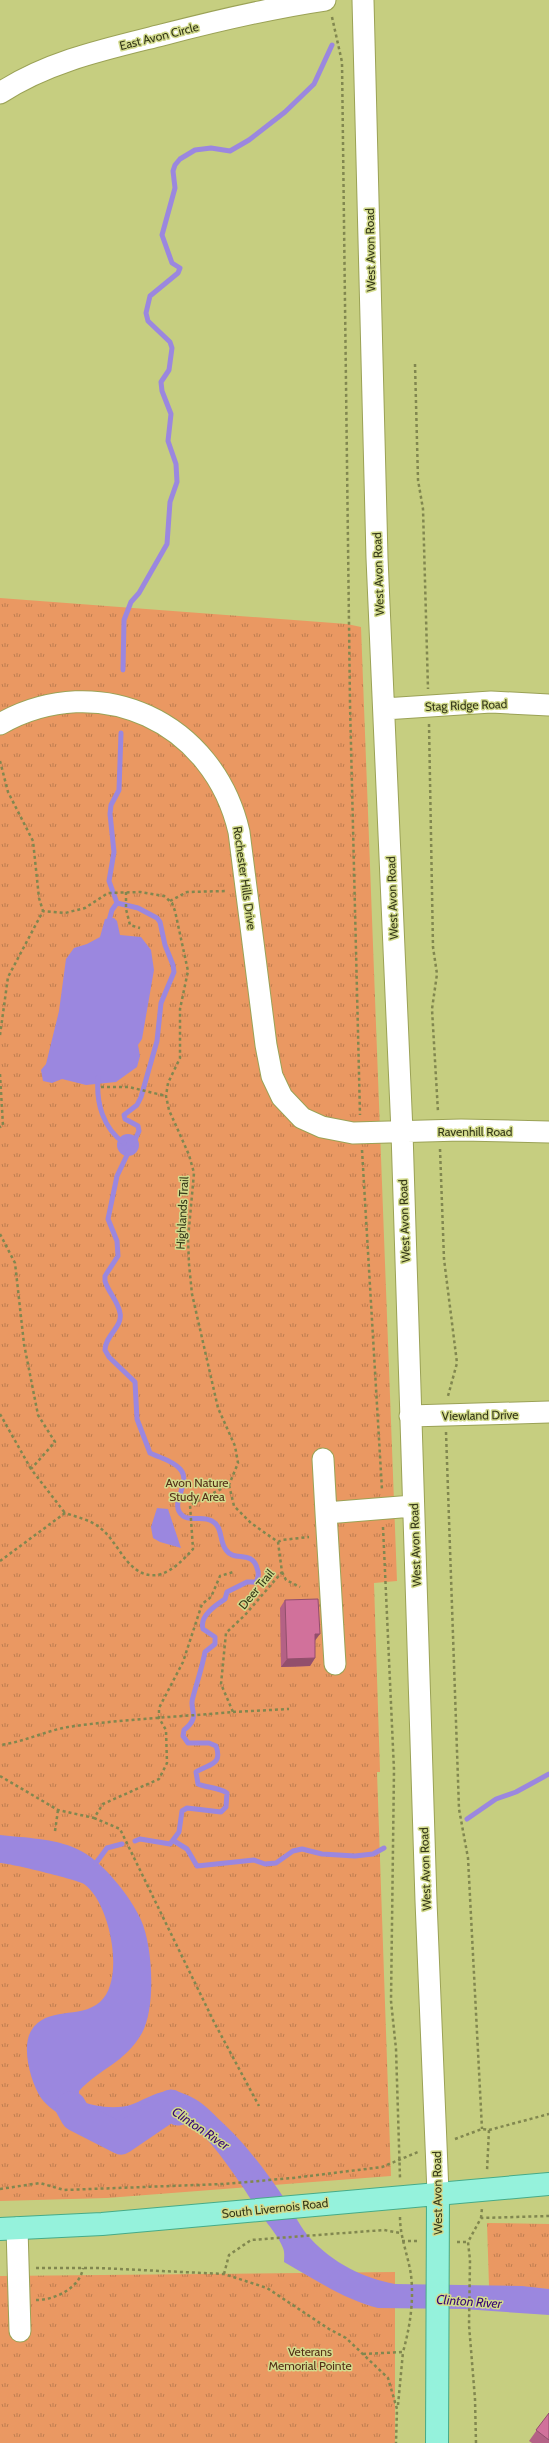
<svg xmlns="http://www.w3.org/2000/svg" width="549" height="2443" viewBox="0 0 549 2443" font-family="Cabin,sans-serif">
<defs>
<pattern id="grass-tufts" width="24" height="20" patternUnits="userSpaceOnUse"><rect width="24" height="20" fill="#ea9862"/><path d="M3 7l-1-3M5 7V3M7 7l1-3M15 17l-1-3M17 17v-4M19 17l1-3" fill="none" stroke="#be7d50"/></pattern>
</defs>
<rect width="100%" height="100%" fill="#c6ce80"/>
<!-- grass -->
<path fill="url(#grass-tufts)" d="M0,598L347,624L361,627L397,1581L374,1583L380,1772H377L391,2176L107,2198L0,2201Z
M487,2223L549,2224V2289L489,2286Z
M395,2272V2443H0V2276Z"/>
<!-- water -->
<path fill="#9b87df" d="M114,918L117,921L120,935L141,937L151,950L154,970L142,1039L138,1045L140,1056L137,1067L116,1082L86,1085L62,1079L52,1083L43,1081L41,1070L46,1064L59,1011L66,959L74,948L87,944L100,937L105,919Z
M117 1145a11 11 0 1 1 22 0a11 11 0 1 1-22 0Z
M157,1508L168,1509L181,1548L160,1542L153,1538L151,1527Z
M0,1835C25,1838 54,1838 77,1849C101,1859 131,1897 141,1920C153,1946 156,2008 142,2033C124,2064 101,2067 79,2091V2100C93,2107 118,2110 133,2104C157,2094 167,2083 195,2099C206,2105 216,2117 225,2125C249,2148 267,2173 286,2201C294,2213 301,2229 311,2239C333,2263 363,2278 395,2284L522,2286L549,2289V2315L463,2309L378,2308C345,2300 314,2279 284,2262C284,2258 285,2253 283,2248C279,2237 269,2226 262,2216C245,2191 208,2129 180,2118C171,2114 159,2120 150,2123C136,2127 119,2131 105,2130C83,2129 54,2115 41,2098C31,2083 21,2048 31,2031C47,2005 79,2020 100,2002C126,1980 110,1902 84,1884C78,1880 9,1863 0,1863Z"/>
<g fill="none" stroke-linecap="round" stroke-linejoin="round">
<!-- stream -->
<path stroke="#9b87df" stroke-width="5" d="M123,670L124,620L131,602L139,593L167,544L170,502L177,482L176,464L168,441L171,414L162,391L161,382L169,370L172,348L170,342L148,321L146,313L150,296L178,273L180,268L172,263L162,235L175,188L173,171L175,165L180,159L195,150L211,148L230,151L249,140L285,112L314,84L332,45
M121,733L119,790L111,805L110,814L114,852L109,881L117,903L138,908L157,918L160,922L165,945L173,965L174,972L161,1003L157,1041L141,1097L137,1105L124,1115L125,1119L138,1126L139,1131L133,1144
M108,924L112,910L117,903
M98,1078C96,1103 103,1128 124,1143
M129,1151L117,1176L108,1219L117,1241L118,1256L105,1276V1281C108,1292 118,1301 120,1313C123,1327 105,1335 105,1350L109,1357L135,1382L137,1419L150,1453C160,1458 172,1460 180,1469C193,1483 167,1504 183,1516C191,1522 202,1515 212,1521C223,1527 219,1541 226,1550C234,1562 252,1550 257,1568C259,1573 259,1577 256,1582H247L227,1592L225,1599C216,1605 199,1616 203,1629L215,1637V1644L205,1652C202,1668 197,1682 193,1697C188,1710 202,1716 184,1730L183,1736L188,1743H209L216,1746C223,1765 209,1764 196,1772L198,1784C207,1788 218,1787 227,1793L226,1807L221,1812L187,1808L182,1811L179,1832L170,1844L140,1839L135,1841
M467,1819L496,1799L516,1792L549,1774
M174,1841L187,1849L197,1866L254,1860L265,1864L276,1863L293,1851L302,1849L322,1854L355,1856L373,1854L384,1848
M96,1863L107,1848L122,1844"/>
<!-- river -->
<path stroke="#9b87df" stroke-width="31" d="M71,2107L76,2116L121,2139L171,2105L178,2110"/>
<!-- minor casing -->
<g stroke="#9ba256" stroke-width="23">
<path id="minor" d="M363,0L377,558L402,1132L426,1901L438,2193
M0,93C49,61 106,49 162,35C216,21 270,8 325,0
M384,709L491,702L549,705
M0,724C99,668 214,722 239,832L266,1045L272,1076L282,1097L302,1118L322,1127L353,1133L461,1130L549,1132
M410,1416L549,1412
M323,1459L326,1513
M335,1664L326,1513L413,1506
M17,2228L20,2331"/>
</g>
<!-- major casing -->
<g stroke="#46ab88" stroke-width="24">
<path id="major" d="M0,2229L102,2224L549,2184
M437,2443L438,2193"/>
</g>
<!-- path -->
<path stroke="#81874f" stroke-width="2.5" stroke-dasharray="3 3" stroke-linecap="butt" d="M332,17L342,62L350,704L360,1115
M415,364L418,480L423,509L428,689
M429,724L433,947L437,974L432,1009L438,1112
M0,761L8,792L33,841L39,898L43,911
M126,892V909L130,925L140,928
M170,901L187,892L227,891
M0,1035L8,977L43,911L65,913L85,908L108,893L140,892L164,896L172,903L175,911L188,971L180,1009V1058L168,1083L166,1096L169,1110L189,1155L194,1173L188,1239L189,1264L192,1294L218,1408L235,1446L238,1463L229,1485
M0,1074L3,1126L0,1127
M101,1087H129L166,1096
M440,1149L444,1259L457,1363L448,1396
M362,1150L382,1490
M0,1234L15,1263L24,1344L38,1415L55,1442L31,1469L65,1513
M0,1414L31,1469
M446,1432L459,1809L468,1858L482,2129
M383,1527L394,1770L391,2001L396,2049L400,2178
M278,1542L282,1540L309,1537
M0,1561L65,1513C77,1517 90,1520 99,1527C111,1536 118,1550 127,1561C151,1589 174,1571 193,1549L190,1505L229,1485L234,1506L251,1523L278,1542L282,1572L245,1615L226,1633L221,1684L233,1712C178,1717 123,1719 68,1727C45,1731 24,1742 0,1745
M282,1572L286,1580L300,1587
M233,1712L289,1709
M0,1776L58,1810L94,1818L103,1804L159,1779L167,1763L166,1730L159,1718V1708L183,1662L202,1604L211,1597L220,1576L233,1572
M94,1818L120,1829L214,2022L259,2106
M55,1831L58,1810
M489,2130L549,2114
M455,2139L482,2129L489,2130L487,2171
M0,2189L40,2183L64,2190L223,2184L293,2178L382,2167L418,2152
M481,2218L482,2208
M402,2241H420
M457,2242H468
M36,2268H99L224,2274L267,2288L329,2329L346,2338L388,2378L397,2409L396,2443
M224,2274L229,2255L251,2240L384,2230L400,2233
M36,2300C55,2300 80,2288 83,2268
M363,2354L403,2352C410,2327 414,2301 411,2275C408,2255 400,2237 400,2217
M398,2405L403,2352
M476,2443L475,2399L469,2325L470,2260L468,2242L481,2218L549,2216"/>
<!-- minor -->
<use href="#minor" stroke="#fff" stroke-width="21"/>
<!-- major -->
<use href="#major" stroke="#95f2dc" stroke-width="22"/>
</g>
<!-- wall -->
<path fill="#b46185" d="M285,1600L315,1641V1658L310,1666L281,1667L280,1608Z
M549,2413V2443H532L529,2441Z"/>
<!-- shaded-wall -->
<path fill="#924f6c" d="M315,1634H320L314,1642Z
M315,1658L310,1666L281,1667L287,1659Z"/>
<!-- building -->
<path fill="#d1719b" stroke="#924f6c" d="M318,1599L320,1634H315V1658L287,1659L285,1600Z
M549,2413V2440L536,2430Z"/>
<g text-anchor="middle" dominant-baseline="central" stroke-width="3" stroke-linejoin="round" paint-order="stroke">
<!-- street labels -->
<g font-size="12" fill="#353818" stroke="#d3db8d">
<text transform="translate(159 36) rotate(-14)">East Avon Circle</text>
<text transform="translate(370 250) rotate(-91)">West Avon Road</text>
<text transform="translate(378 574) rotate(-92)">West Avon Road</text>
<text transform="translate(466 705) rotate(-2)">Stag Ridge Road</text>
<text transform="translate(245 878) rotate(82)">Rochester Hills Drive</text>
<text transform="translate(392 898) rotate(-92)">West Avon Road</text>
<text x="475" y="1131">Ravenhill Road</text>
<text transform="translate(182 1213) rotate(-87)">Highlands Trail</text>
<text transform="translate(404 1221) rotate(-92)">West Avon Road</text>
<text transform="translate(480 1415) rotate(-1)">Viewland Drive</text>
<text transform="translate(415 1545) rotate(-92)">West Avon Road</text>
<text transform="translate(256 1589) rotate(-50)">Deer Trail</text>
<text transform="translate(425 1869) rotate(-92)">West Avon Road</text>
<text transform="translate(437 2193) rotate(-91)">West Avon Road</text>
<text transform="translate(275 2208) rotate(-6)">South Livernois Road</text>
</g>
<!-- park labels -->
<g font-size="12" fill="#543018" stroke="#d3db8d">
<text x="197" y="1482">Avon Nature<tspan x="197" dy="14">Study Area</tspan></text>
<text x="310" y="2351">Veterans<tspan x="310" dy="14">Memorial Pointe</tspan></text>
</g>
<!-- water labels -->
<g font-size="13" font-style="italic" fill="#370774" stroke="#d3db8d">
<text transform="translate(201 2128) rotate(34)">Clinton River</text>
<text transform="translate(469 2301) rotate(4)">Clinton River</text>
</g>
</g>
</svg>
